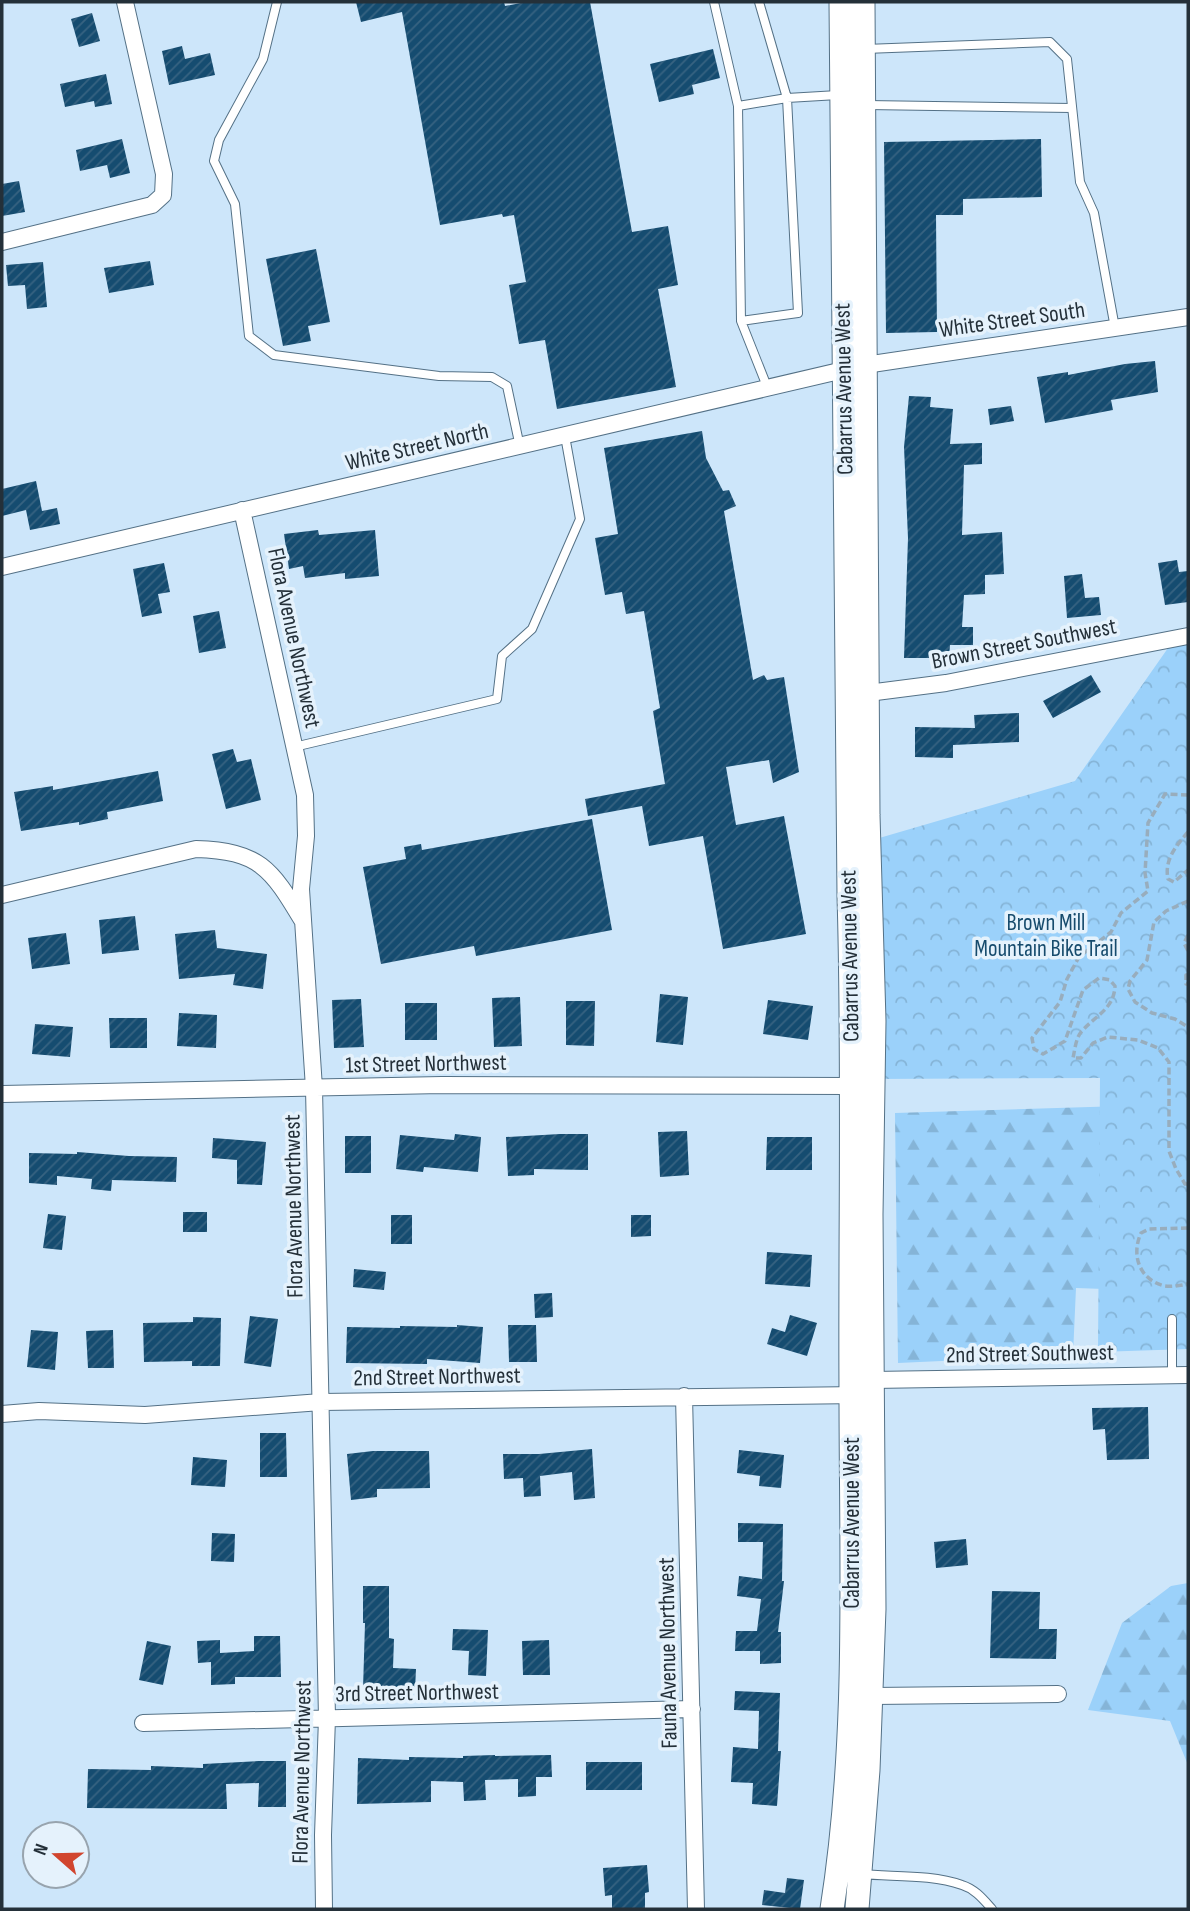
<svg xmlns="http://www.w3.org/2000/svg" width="1190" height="1911" viewBox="0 0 1190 1911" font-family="'Sofia Sans Condensed',sans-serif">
<defs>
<pattern id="forest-firs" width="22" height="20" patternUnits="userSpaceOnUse" patternTransform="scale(1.75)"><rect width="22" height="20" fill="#9bd1fa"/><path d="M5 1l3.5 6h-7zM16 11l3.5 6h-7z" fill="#85b4d7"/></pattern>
<pattern id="park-crowns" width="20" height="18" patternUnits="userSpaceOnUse" patternTransform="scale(1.75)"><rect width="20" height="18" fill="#9bd1fa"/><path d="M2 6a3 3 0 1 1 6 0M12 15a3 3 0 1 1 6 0" fill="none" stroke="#85b4d7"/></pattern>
<pattern id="building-hatch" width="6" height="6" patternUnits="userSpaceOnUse" patternTransform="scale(1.75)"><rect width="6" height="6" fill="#154c70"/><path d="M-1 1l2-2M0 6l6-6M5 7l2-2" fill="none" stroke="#376381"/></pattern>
</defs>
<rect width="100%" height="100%" fill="#cde6fa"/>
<!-- forest -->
<path fill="url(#forest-firs)" d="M1188,1104V1292L1076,1288L1073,1355L898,1363L895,1113Z
M1188,1583V1765L1170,1721L1088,1710L1122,1623L1171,1586Z"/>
<!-- park -->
<path fill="url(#park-crowns)" d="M1188,637V1349L1098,1352L1100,1078L873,1079L869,841L1075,781L1175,638Z"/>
<!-- building -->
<path fill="url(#building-hatch)" d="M356,2H504L505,6L526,2H590L632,232L668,226L678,285L658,289L676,387L557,409L545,340L519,344L509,285L526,282L514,215L503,217L502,214L440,225L402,12L361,22Z
M92,13L100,41L79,47L71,19Z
M182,46L185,59L210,53L215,75L169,85L162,51Z
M713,49L720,78L692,85L694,94L659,102L650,64Z
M106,74L112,104L95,107L94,101L65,107L60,84Z
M122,139L130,173L110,178L107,165L80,171L76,150Z
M1041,139L1042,197L963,199V215H936L937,332L886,333L884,142Z
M19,181L25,212L2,216V184Z
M316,249L330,322L308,326L311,341L283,346L266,259Z
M150,261L154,285L109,293L104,268Z
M43,262L47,307L27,309L25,285L8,286L6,265Z
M1155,361L1158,392L1111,400L1113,410L1045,423L1037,377L1068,372V375L1125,364Z
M909,396L931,397L930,407L953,409L950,444L982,443V464L964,465L962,535L1002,532L1004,574L985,575V594L964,595L962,627H973V645H950L949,658H904L908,538L904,447Z
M1011,406L1014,421L990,425L988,409Z
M702,431L706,458L723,491L729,490L736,506L724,511L753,680L764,675L767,680L784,677L799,772L773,783L769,760L726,767L736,825L784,816L806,934L723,949L703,836L649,846L642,806L588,816L585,799L665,784L653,711L660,708L644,611L626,614L622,592L605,595L595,538L618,534L604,448Z
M36,481L42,511L57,508L60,524L30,530L26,510L2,516V489Z
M318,530L319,535L375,530L379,576L345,579V573L305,578L303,566L289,569L284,534Z
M1177,560L1179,572L1188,571V602L1165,605L1158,563Z
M164,563L170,592L158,594L162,613L142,617L133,569Z
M1082,574L1085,598L1099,597L1101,615L1067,618L1064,576Z
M219,611L226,648L199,653L193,616Z
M1091,675L1101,692L1053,718L1043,701Z
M1019,713V742L953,745V758L915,757V727L975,728L974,715Z
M233,749L237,762L251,759L261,800L226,809L212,754Z
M158,771L163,801L107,812L108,819L79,825V822L21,831L14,792L53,786V790Z
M592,819L612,930L476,956L474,946L381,964L363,867L406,859L404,847L421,844L422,850Z
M135,916L139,950L102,954L99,920Z
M215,930L217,948L267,954L263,989L233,985L235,974L179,979L175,934Z
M66,933L70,964L32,969L28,938Z
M660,994L688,997L683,1045L656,1042Z
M520,997L522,1046L494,1047L492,998Z
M361,999L364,1047L334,1048L332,1000Z
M768,1000L813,1006L808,1040L763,1034Z
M566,1001H595L594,1046L566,1045Z
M405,1003H437V1040H405Z
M179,1013L217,1015L216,1048L177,1046Z
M109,1018H147V1048H110Z
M35,1024L73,1027L70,1057L32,1054Z
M687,1131L689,1175L660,1177L658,1132Z
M455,1134L481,1137L478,1172L424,1167L423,1172L396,1169L400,1135L454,1140Z
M560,1134H588V1170L534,1169V1175L508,1176L506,1137Z
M345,1136H371V1173H345Z
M767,1137H812V1170H766Z
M213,1138L266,1142L262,1185L237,1184V1160L212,1158Z
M77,1152L129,1156L177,1157L176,1182L112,1180L111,1191L91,1189L92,1179L57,1176V1185L29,1183V1153L77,1154Z
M183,1212H207V1232H183Z
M48,1214L66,1216L62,1250L43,1248Z
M391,1215H412V1244H391Z
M631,1215H651V1236L631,1237Z
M767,1252L812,1255L810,1287L765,1284Z
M354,1269L386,1272L384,1290L353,1287Z
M552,1293L553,1317L535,1318L534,1294Z
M790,1315L817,1323L807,1356L767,1344L772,1328L785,1332Z
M250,1316L278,1319L271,1367L244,1363Z
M193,1317L221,1318L220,1366H192V1361L144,1362L143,1323L193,1322Z
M457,1325L483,1327L480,1363L427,1359V1364L346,1363L347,1327L400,1328V1326L457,1327Z
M508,1325H536L537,1362H509Z
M31,1330L58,1332L55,1370L27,1367Z
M113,1330L114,1368H88L86,1331Z
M1148,1407L1149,1459L1107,1460L1105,1429L1093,1430L1092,1408Z
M260,1433H286L287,1477H260Z
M592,1449L595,1498L574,1500L572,1472L540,1476L541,1496L524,1497L523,1478L504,1479L503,1454H539Z
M739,1450L784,1455L781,1488L759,1486L760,1476L737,1473Z
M373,1451H429L430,1488L377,1489V1497L351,1500L347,1454Z
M193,1457L227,1460L225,1487L191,1485Z
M738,1523L783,1524L782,1581H784L778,1632H781V1663L760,1664V1651H735L736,1631H757L761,1599L737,1596L739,1576L762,1579L763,1542H738Z
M212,1533L235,1534L234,1562L211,1561Z
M966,1539L968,1565L936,1568L934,1542Z
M363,1586H389V1638L394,1639L393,1668L416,1669L415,1690L363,1689L365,1623H363Z
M992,1591L1040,1592L1039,1629H1057L1056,1659L990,1658Z
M453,1629L488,1630L486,1676L468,1675L469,1651L452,1650Z
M254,1636H280L281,1677H235V1684L211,1685V1662L198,1663L197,1641L220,1640V1653L254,1651Z
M549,1640L550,1675H523L522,1641Z
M147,1641L171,1646L163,1685L139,1680Z
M735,1691L780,1693L778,1751H781L777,1806L752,1804L753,1783L731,1782L733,1747L758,1749L759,1711L734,1710Z
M495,1755V1756L551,1755L552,1777H536V1796L518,1797V1779L485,1780L486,1800L464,1801L463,1782L431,1781V1802L357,1804L358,1758L409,1760V1757L463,1758V1756Z
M259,1761H286V1807H258L259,1783L226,1784L227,1809L87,1808L88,1769L151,1770V1766L203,1768V1764Z
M586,1762H642V1790H586Z
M647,1865L649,1892L645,1893V1909H612V1895L605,1896L603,1868Z
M787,1878L804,1880L800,1909L762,1905L764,1890L785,1893Z"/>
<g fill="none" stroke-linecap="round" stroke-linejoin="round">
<!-- lane casing -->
<g stroke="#547186" stroke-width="10">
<path id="lane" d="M277,2L263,59L219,140L214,161L235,204L249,336L274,355L439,376L492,377L507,386L520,447
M714,2L738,106
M865,49L1050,42L1067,59L1080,182L1094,213L1115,328
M867,105L1072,108
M741,321L798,313L787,98L759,2
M768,389L741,321L738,106L787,98L838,95
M294,747L497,699L502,656L532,629L580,519L565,436
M1172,1375V1319
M861,1874C893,1877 931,1874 962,1885C975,1889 983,1899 992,1909"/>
</g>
<!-- street casing -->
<g stroke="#547186" stroke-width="18">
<path id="street" d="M2,242L152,205L163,195L164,174L125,2
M242,510L305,795L306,836L301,889L314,1088L327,1718L323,1835L324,1909
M2,567L865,365L1188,317
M868,693L946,683L1188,636
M2,895L196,849C259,851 271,868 302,920
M2,1094L442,1085L851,1086
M872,1380L1188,1375
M684,1396L696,1909
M2,1414L39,1411L145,1415L321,1402L860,1395
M863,1693L872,1696L1058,1694
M143,1723L692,1709"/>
</g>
<!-- secondary casing -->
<g stroke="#547186" stroke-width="25">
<path id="secondary" d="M832,1909C859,1738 851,1565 851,1392C850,1227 854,1061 849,896L841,2
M857,1909L868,1770L874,1609L871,1214L874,1021L868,815L863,2"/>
</g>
<!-- path -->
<path stroke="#98adbd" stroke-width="3.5" stroke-dasharray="7 3.5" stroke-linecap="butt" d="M1188,795L1165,794L1148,823L1145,873L1148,891L1121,913L1111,932L1079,957L1067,979L1060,1002L1032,1038L1034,1049L1043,1054L1065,1041L1083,990L1099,978L1110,980L1115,986C1114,1009 1096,1015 1082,1031C1076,1037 1075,1049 1073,1058H1081L1093,1043L1108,1037L1138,1040L1158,1048L1169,1062V1151L1176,1169L1185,1184H1188
M1188,832C1176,846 1164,860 1168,879L1174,882L1188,870
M1188,901L1166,911L1154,922L1147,960L1130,981L1128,989L1135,1002L1152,1013L1175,1019L1188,1027
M1188,935L1184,943L1188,951
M1188,975H1186V984H1188
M1188,1228L1149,1229L1141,1233C1131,1255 1139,1280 1165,1286C1172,1287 1182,1285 1188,1284"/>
<!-- lane -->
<use href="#lane" stroke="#fff" stroke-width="8"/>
<!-- street -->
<use href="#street" stroke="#fff" stroke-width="16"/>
<!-- secondary -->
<use href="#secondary" stroke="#fff" stroke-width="23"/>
</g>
<g text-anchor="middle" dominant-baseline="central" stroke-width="7" stroke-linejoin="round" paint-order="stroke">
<!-- street labels -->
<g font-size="23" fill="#243039" stroke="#e5f2fc">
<text transform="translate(1012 320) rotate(-8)">White Street South</text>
<text transform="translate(844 389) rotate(-91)">Cabarrus Avenue West</text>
<text transform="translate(417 447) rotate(-13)">White Street North</text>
<text transform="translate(294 638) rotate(78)">Flora Avenue Northwest</text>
<text transform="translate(1024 644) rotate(-11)">Brown Street Southwest</text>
<text transform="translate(850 956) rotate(-91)">Cabarrus Avenue West</text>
<text transform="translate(426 1064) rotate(-1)">1st Street Northwest</text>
<text transform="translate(294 1206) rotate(-91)">Flora Avenue Northwest</text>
<text transform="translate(1030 1354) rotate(-1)">2nd Street Southwest</text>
<text transform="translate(437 1377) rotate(-1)">2nd Street Northwest</text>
<text transform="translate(852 1523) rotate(-90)">Cabarrus Avenue West</text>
<text transform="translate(668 1653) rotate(-91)">Fauna Avenue Northwest</text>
<text transform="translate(417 1693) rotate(-1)">3rd Street Northwest</text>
<text transform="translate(302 1772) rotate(-89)">Flora Avenue Northwest</text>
</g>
<!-- park labels -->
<g font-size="23" fill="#164b6d" stroke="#e5f2fc">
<text x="1046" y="923">Brown Mill<tspan x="1046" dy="26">Mountain Bike Trail</tspan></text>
</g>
</g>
<!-- border -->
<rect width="1190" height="1911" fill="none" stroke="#243039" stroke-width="7"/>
<!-- north arrow -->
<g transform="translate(56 1855) rotate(290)"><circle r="33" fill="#e5f2fc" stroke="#98a4ae" stroke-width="2"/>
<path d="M0-5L12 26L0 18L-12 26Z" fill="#d1452e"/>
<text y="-10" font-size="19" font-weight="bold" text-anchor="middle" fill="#243039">N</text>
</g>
</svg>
